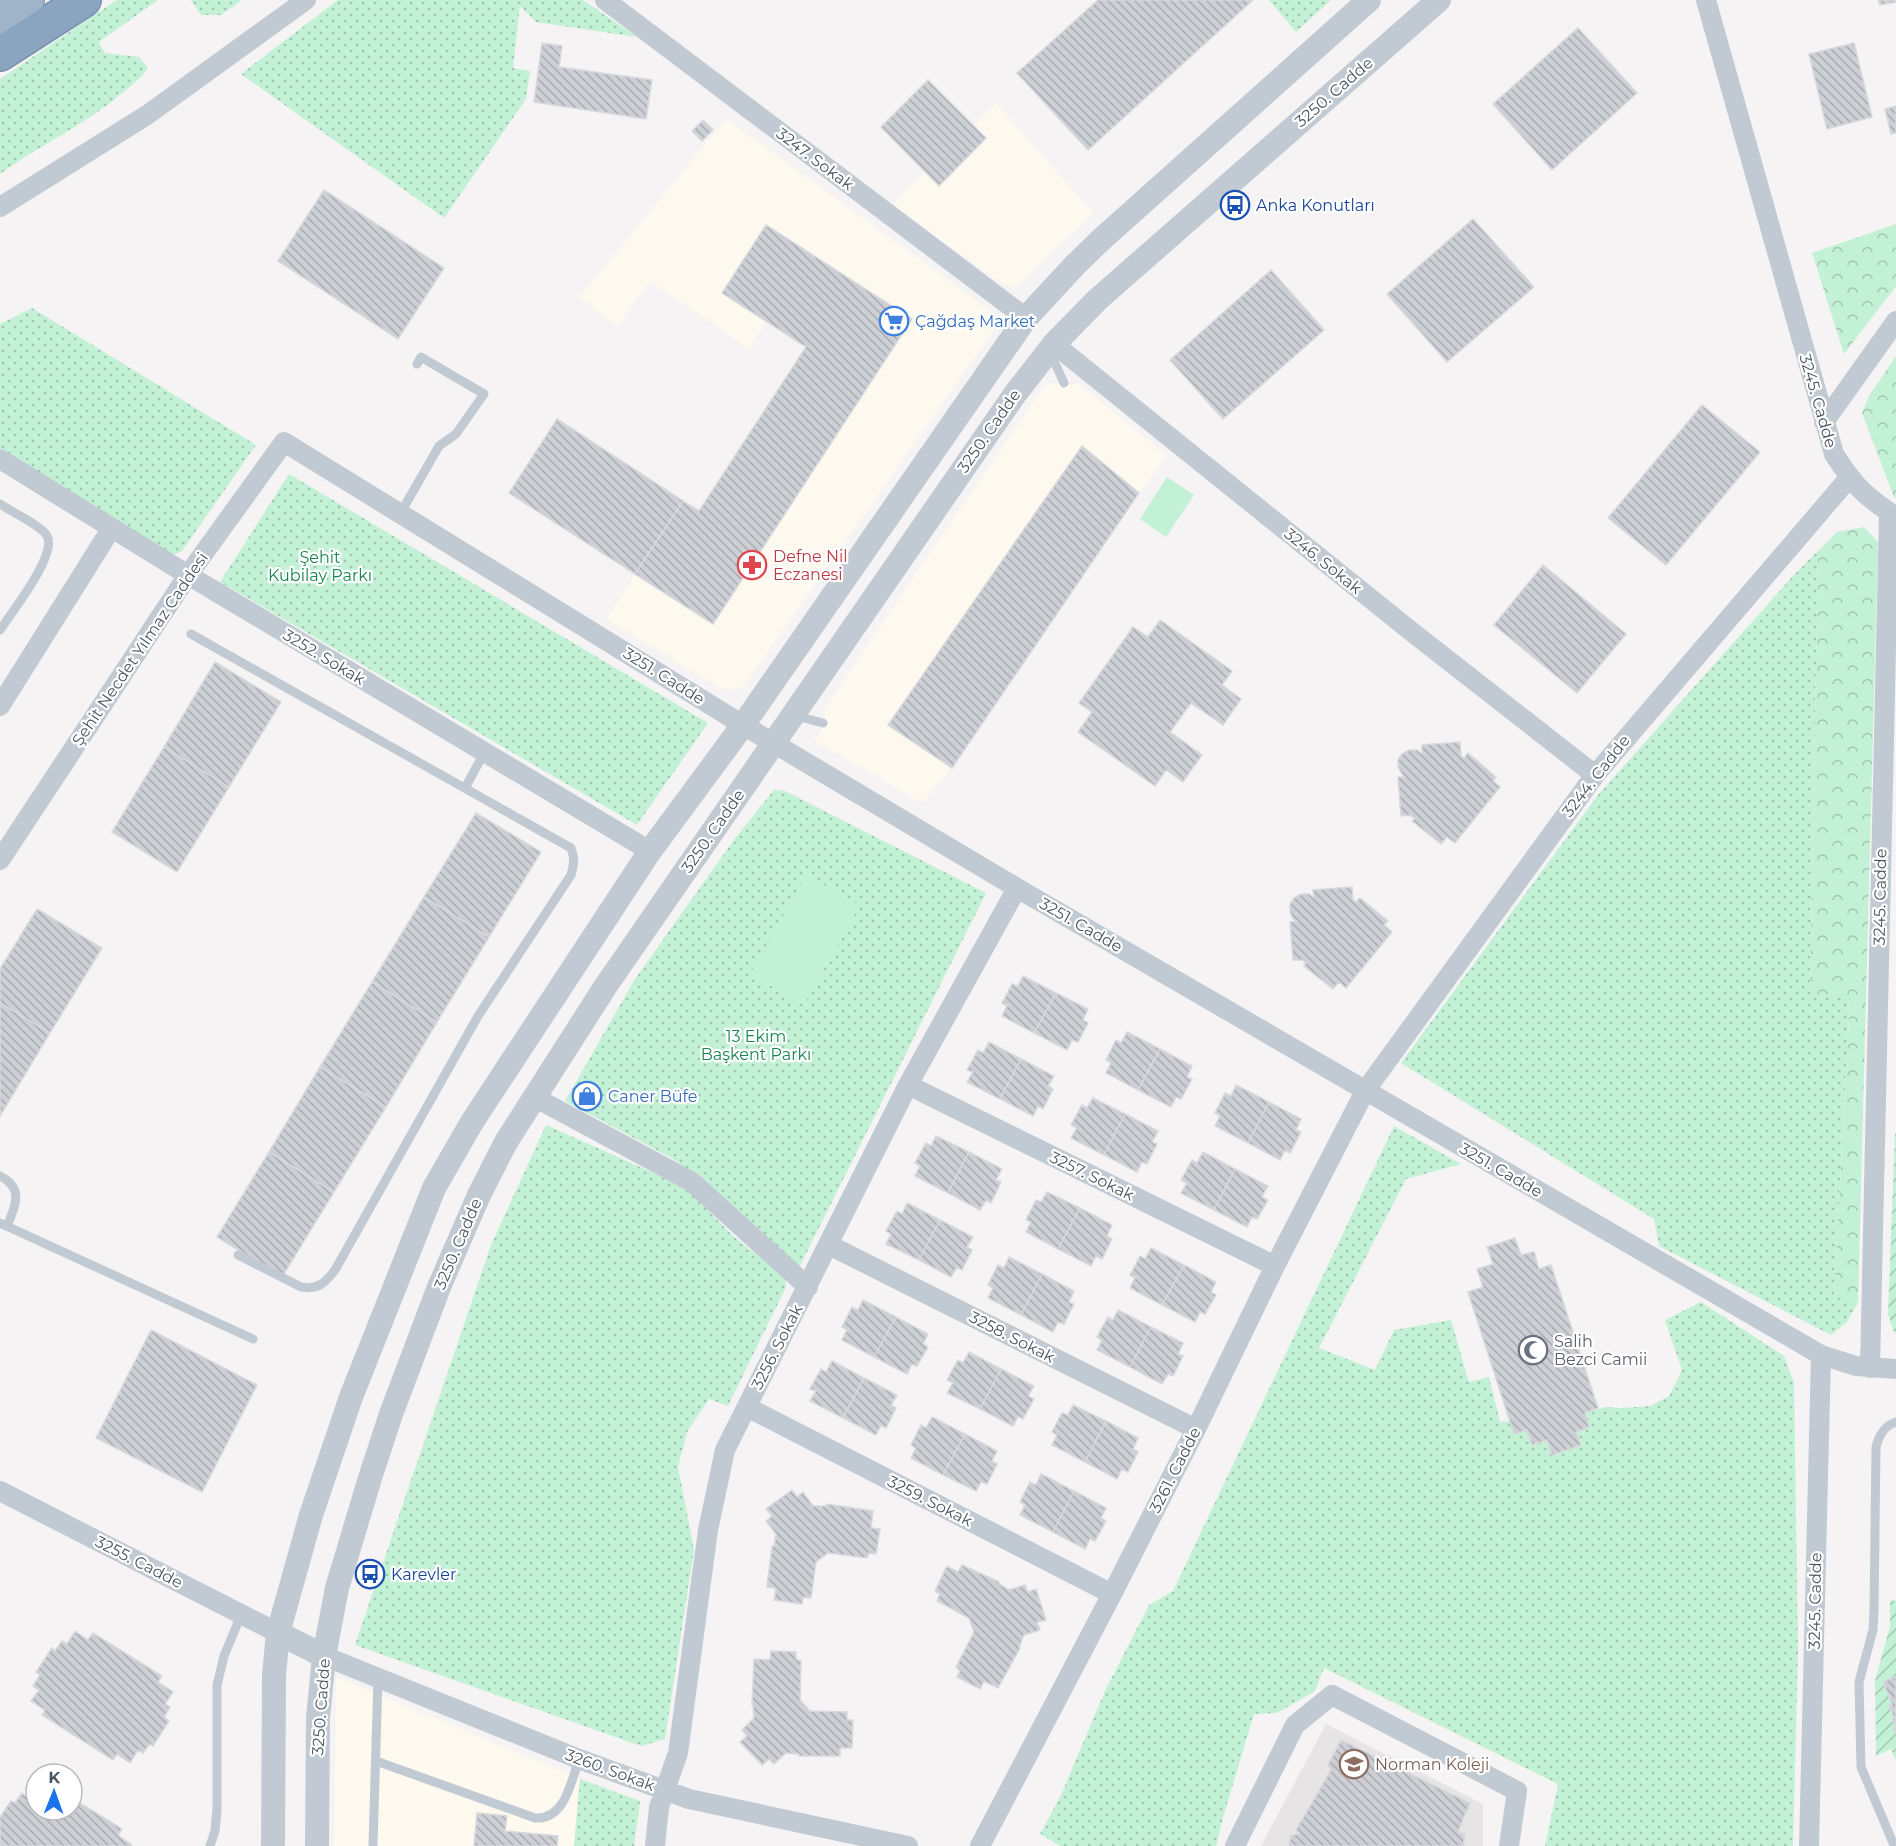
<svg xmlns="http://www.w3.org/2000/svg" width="1896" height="1846" viewBox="0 0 1896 1846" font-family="Montserrat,sans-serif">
<defs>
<pattern id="grass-dots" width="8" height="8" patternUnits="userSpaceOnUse" patternTransform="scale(1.5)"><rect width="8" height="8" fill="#c3f1d5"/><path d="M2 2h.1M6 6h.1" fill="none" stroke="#a0c6b0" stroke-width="1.8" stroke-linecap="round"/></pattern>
<pattern id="forest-crowns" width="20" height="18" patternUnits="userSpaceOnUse" patternTransform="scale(1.5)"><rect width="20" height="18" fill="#c3f1d5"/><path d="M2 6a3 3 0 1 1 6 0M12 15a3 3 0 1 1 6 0" fill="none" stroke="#a0c6b0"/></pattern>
<pattern id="garden-furrows" width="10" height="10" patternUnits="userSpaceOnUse" patternTransform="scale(1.5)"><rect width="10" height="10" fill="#c3f1d5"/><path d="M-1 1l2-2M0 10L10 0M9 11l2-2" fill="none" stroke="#a0c6b0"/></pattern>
<pattern id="building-back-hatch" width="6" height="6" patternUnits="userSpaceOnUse" patternTransform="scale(1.5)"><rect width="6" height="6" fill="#cdcfd5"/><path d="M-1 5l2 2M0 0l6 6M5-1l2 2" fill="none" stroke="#a8abb0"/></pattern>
</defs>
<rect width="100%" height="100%" fill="#f5f3f3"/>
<!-- commercial -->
<path fill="#fdf9ef" d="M996,103L1093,213L1022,281L1014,286L1004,285L892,205Z
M726,119L991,311L995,317L997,323L994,330L746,683L738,689L730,690L720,688L606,619L683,501L699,511L805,347L766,322L749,349L650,281L618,326L579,298Z
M1048,383L1079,384L1166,455L952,768L922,803L817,742L814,739V737L819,735L825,717L823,712L830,700L1044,386Z
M336,1677L580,1779L574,1846H334Z"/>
<!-- education -->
<path fill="#e6e4e5" d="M1326,1724L1483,1804V1846H1261Z"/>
<!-- grass -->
<path fill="url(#grass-dots)" d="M117,0H158L99,42L105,53L139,57L148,68C141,78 131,86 121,94C83,126 40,145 0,174V79Z
M191,0H242L221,15H201Z
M338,0H583L637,37L536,22L520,6L513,68L530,71L526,99L444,218L241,74Z
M1269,0H1331L1296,32Z
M32,308L256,445L182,551L170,556L0,448V324Z
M289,474L708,723L637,825L220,582Z
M1818,551L1810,996L1850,997L1834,1296L1858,1302L1847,1322L1831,1335L1659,1246L1654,1219L1401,1063L1598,795L1793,576Z
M774,790L785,791L986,893L799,1268L719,1195L675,1160L565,1101L635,979L736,837Z
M546,1125L685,1187L734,1237L785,1276L786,1287L728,1406L709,1399L687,1432L678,1467L694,1550L665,1739L641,1746L355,1645L491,1245Z
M1394,1126L1461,1164L1406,1179L1319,1348L1375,1370L1394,1330L1451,1320L1469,1382L1489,1377L1500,1422L1510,1421L1514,1434L1527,1430L1532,1445L1547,1440L1552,1454L1580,1445L1576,1432L1589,1427L1585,1413L1605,1407L1621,1408L1650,1406L1669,1396L1682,1370L1665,1320L1701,1302L1784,1356L1794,1383L1798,1652L1793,1846H1545L1558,1784L1324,1668L1315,1691L1277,1713L1254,1714L1224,1814L1216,1846H1060L1040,1834L1061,1795L1105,1691L1149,1605L1173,1591Z
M580,1779L640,1801L634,1846H574Z"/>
<!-- forest -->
<path fill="url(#forest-crowns)" d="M1896,224V286L1844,354L1812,253Z
M1896,356V498L1894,497L1862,413L1869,396Z
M1864,527L1878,542L1858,1302L1834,1297L1850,998L1810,997L1818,551L1837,532Z"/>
<!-- garden -->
<path fill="url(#garden-furrows)" d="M1895,1133L1896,1134V1332H1894L1888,1314Z
M1890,1600L1896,1601V1761L1891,1749L1876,1756L1875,1681L1890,1626Z"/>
<!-- pitch -->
<path fill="#c3f1d5" d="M1167,477L1194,495L1166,537L1140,519Z
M806,875L860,905L804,1005L750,974Z"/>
<!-- building -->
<path fill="url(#building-back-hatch)" stroke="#d7d9de" stroke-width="1.5" d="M1098,0H1253L1088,150L1017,73Z
M1878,0H1896V2L1880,5Z
M1578,28L1637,93L1552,170L1493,104Z
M542,43L562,46L559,67L652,80L646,119L534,102Z
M1854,43L1872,117L1827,129L1809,54Z
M928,80L986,138L939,186L881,127Z
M1896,106V133L1891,134L1885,109Z
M703,120L713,130L702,141L692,131Z
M324,190L444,268L398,339L278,261Z
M1239,196L1244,203L1231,213L1226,207Z
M1473,219L1534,287L1447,362L1387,294Z
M766,225L912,319L713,624L635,574L683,501L699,511L806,347L722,293Z
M1271,270L1324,330L1223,419L1170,360Z
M1702,405L1760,452L1666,565L1608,518Z
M557,419L683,501L635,574L509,493Z
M1082,446L1139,493L952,768L888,725Z
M1543,565L1626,634L1577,693L1494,625Z
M1160,620L1232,671L1222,685L1241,699L1223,725L1191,703L1170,732L1202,755L1183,782L1166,770L1155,786L1078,732L1092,712L1079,703L1133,627L1148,637Z
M215,662L281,702L229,787L164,747Z
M1460,742L1461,756L1464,758L1468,753L1496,777L1493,781L1500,787L1455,843L1447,837L1441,844L1412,821L1415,819L1410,815L1401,816L1398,777H1405L1402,774L1398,767V760L1402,754L1409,750H1417L1422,754V745Z
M164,747L229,787L177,872L112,832Z
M476,813L541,852L489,937L424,897Z
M1352,887L1353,900L1356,902L1360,898L1388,921L1384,925L1392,932L1346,988L1339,982L1333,989L1304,966L1306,963L1302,960H1293L1290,922L1297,921L1293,919L1290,912V904L1294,898L1301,894H1309L1314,898L1313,890Z
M424,897L489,937L437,1022L372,982Z
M37,909L102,948L50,1033L0,1003V969Z
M1023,976L1056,993L1034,1033L1002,1016L1007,1006L1002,1003L1012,984L1018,986Z
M372,982L437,1022L386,1107L320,1067Z
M1056,993L1088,1009L1083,1020L1088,1023L1078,1042L1072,1040L1067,1050L1034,1033Z
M0,1003L50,1033L0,1116Z
M1127,1032L1160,1049L1138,1090L1106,1073L1111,1063L1106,1060L1116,1040L1121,1043Z
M989,1042L1021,1059L1000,1099L967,1082L973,1072L967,1070L978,1050L983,1053Z
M1160,1049L1192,1066L1187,1077L1192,1079L1181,1099L1176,1097L1171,1107L1138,1090Z
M1021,1059L1054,1076L1048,1086L1053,1089L1043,1109L1038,1106L1033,1116L1000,1099Z
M320,1067L386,1107L334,1192L269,1152Z
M583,1084L598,1091L591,1107L575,1101Z
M1236,1085L1269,1102L1248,1143L1215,1126L1220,1116L1215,1113L1225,1093L1231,1096Z
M1093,1098L1125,1114L1104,1155L1071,1138L1077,1128L1071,1125L1082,1105L1087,1108Z
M1269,1102L1301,1119L1296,1130L1301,1132L1290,1153L1285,1150L1280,1160L1248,1143Z
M1125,1114L1158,1131L1152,1142L1157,1144L1147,1164L1142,1162L1137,1172L1104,1155Z
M936,1136L969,1152L948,1193L915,1176L920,1166L915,1163L926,1143L931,1146Z
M269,1152L334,1192L282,1277L217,1237Z
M969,1152L1002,1169L996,1180L1001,1182L991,1203L986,1200L980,1210L948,1193Z
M1203,1152L1235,1169L1214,1210L1181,1193L1187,1183L1181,1180L1192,1160L1197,1163Z
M1235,1169L1268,1186L1262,1197L1268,1200L1257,1219L1252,1217L1247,1227L1214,1210Z
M1047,1192L1080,1208L1058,1249L1026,1232L1031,1222L1026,1220L1036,1200L1041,1202Z
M907,1203L940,1220L919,1260L886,1244L891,1234L886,1231L897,1211L902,1214Z
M1080,1208L1112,1225L1107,1236L1112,1239L1102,1259L1096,1256L1091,1266L1058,1249Z
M940,1220L973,1237L967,1247L972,1250L962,1270L957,1267L951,1277L919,1260Z
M1515,1238L1521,1255L1534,1252L1539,1269L1551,1265L1598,1408L1585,1413L1589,1427L1576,1432L1581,1445L1552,1455L1547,1440L1532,1445L1527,1430L1514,1434L1468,1292L1483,1287L1477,1269L1493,1264L1487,1247Z
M1515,1238L1521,1255L1534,1252L1539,1269L1551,1265L1598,1408L1585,1413L1589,1427L1576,1432L1581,1445L1552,1455L1547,1440L1532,1445L1527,1430L1514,1434L1468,1292L1483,1287L1477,1269L1493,1264L1487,1247Z
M1151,1248L1184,1265L1162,1305L1130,1288L1135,1278L1130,1275L1140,1256L1145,1259Z
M1009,1257L1042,1274L1021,1315L988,1298L993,1288L988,1285L998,1265L1004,1268Z
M1184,1265L1216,1282L1211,1292L1216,1295L1205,1314L1200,1312L1195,1322L1162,1305Z
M1042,1274L1074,1291L1069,1302L1074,1304L1064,1324L1058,1322L1053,1332L1021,1315Z
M863,1300L896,1317L874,1357L842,1340L847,1330L842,1327L852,1307L858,1310Z
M1118,1310L1151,1327L1130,1367L1097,1350L1102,1340L1097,1337L1108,1317L1113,1320Z
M896,1317L928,1334L923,1344L928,1347L917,1366L912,1364L907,1374L874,1357Z
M1151,1327L1183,1343L1178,1354L1183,1356L1173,1376L1168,1374L1162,1384L1130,1367Z
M151,1330L257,1385L202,1492L96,1438Z
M969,1352L1001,1369L980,1409L947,1393L953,1383L947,1380L958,1360L963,1363Z
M832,1361L864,1378L843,1418L810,1401L816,1391L810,1389L821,1369L826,1372Z
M1001,1369L1034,1386L1028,1396L1034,1399L1023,1419L1018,1416L1013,1426L980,1409Z
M864,1378L897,1395L891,1405L896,1408L886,1428L881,1425L876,1435L843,1418Z
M1073,1405L1106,1421L1085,1462L1052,1445L1057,1435L1052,1432L1062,1413L1068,1415Z
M932,1417L965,1434L943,1475L911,1458L916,1448L911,1445L921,1425L926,1428Z
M1106,1421L1138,1438L1133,1449L1138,1452L1128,1472L1122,1469L1117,1479L1085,1462Z
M965,1434L997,1451L992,1461L997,1464L987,1484L981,1482L976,1491L943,1475Z
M1041,1474L1074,1491L1053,1532L1020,1515L1025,1505L1020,1502L1030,1482L1036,1485Z
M792,1490L797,1497L803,1492L813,1506H827V1504L873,1511L871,1528L880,1529L876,1554L869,1553L867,1558L828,1553L816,1562L811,1598L803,1597L802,1604L774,1600L776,1588L767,1587L772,1546H774L776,1534L766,1521L772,1516L766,1509Z
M1074,1491L1106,1508L1101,1518L1106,1521L1095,1541L1090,1539L1085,1549L1053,1532Z
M962,1565L999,1582V1584L1009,1590L1025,1585L1028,1592L1036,1589L1046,1620L1037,1622L1040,1630L1024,1635L1019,1647L1020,1648L998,1688L984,1681L980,1689L957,1677L960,1671L956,1667L974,1632L969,1618L937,1601L940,1594L935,1591L947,1566L958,1572Z
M75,1631L88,1640L93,1633L162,1676L158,1682L173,1692L165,1704L170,1707L164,1717L169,1721L153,1746L150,1744L143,1753L138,1750L130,1763L117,1754L113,1760L42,1715L45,1710L31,1701L39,1690L33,1686L40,1675L36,1672L52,1648L55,1651L62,1641L67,1644Z
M771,1651L796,1652V1659L801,1661L800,1700L810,1711L847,1712V1720H853L852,1748H840V1756H799V1754L786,1753L774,1764L769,1759L762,1765L740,1742L747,1736L742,1730L754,1718L753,1705H752L754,1659L770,1660Z
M1896,1676V1734L1893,1728L1896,1727L1892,1718L1894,1717L1889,1705L1892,1704L1883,1682Z
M1341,1740L1470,1803L1458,1832L1465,1834L1463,1846H1289L1291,1835L1300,1834L1296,1830L1331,1770L1328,1765Z
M34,1784L36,1785V1810H72V1798L122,1829L118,1835L132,1845L131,1846H0V1817L11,1801L15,1803L22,1793L26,1796Z
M477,1813L507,1816L505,1831L558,1836L557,1846H474Z"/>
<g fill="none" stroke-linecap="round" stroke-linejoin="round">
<!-- trunk casing -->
<g stroke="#7690ad" stroke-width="34">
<path id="trunk" d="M0,18L28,0"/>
</g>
<!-- motorway casing -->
<g stroke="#7690ad" stroke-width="36">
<path id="motorway" d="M0,54L84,0"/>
</g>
<!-- service -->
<path stroke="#c1cad2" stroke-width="9" d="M1050,352L1064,383
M0,504C10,511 42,526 47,536C58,554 11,613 0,630
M400,514L439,446L456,434L484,394L421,357L417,364
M191,634L571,848C575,858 574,864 571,875L478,1016L335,1270C325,1283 318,1290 301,1287L238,1255
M796,716L823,723
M465,788L484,753
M0,1176C24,1188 16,1206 7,1226
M0,1223L253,1339
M1896,1422C1884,1426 1879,1435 1876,1447L1874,1612L1873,1630L1859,1682L1861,1767L1893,1843L1896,1844
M376,1761L535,1818C565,1820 571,1782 579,1759
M210,1846L215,1831L217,1809V1685L224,1656L241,1615
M373,1846L378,1678"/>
<!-- minor -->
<path stroke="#c1cad2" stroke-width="20" d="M605,0L1026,318
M1706,0L1834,454C1852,482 1861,493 1889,512L1870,1368
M0,207L147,115L306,0
M1054,344L1412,632L1595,775
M1824,422L1896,321
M0,459L188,575L650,851
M0,706L111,529
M0,860L188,575L284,442L743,725L1017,888L1821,1355L1856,1366L1896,1369
M908,1085L1275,1266
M534,1097L692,1182L808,1287
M829,1245L1196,1429
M747,1407L1112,1594
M0,1491L278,1633
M324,1656L579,1759L689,1799L908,1846
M655,1846L659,1807L678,1753L708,1530L725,1450L908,1085L1017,888
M980,1846L1112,1594L1196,1429L1275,1266L1365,1091L1595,775L1849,478
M1235,1846L1295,1725L1332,1695L1517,1791L1509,1846
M1809,1846L1821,1355"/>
<!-- tertiary -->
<path stroke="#c1cad2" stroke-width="24" d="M278,1633L324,1656
M273,1846L274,1675L278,1633L311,1515L351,1397L434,1188L472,1122L650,851L743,725L1026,318L1075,265L1103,238L1369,0
M317,1846L318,1718L324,1656L337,1588L370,1478L391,1414L439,1287L479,1195L506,1142L605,987L1015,394L1054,344L1097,300L1439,0"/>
<!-- trunk -->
<use href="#trunk" stroke="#9fb4c9" stroke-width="32"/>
<!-- motorway -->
<use href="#motorway" stroke="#8ba5c1" stroke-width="33"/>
</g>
<!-- icons -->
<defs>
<g id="bus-ring" transform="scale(1.5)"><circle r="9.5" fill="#fff" stroke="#1a4fb4" stroke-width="1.5"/><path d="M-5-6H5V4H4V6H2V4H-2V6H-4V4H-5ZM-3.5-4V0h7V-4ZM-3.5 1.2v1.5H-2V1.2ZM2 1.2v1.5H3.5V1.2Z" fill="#1a4fb4"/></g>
<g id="supermarket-ring" transform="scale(1.5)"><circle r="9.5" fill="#fff" stroke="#3f7fe0" stroke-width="1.5"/><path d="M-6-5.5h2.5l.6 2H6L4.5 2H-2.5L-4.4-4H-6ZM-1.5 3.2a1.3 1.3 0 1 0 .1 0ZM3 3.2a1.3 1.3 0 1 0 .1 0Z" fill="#3f7fe0"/></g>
<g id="pharmacy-ring" transform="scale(1.5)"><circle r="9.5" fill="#fff" stroke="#e0444e" stroke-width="1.5"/><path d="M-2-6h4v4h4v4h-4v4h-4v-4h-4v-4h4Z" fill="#e0444e"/></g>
<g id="shop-ring" transform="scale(1.5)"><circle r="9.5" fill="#fff" stroke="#3f7fe0" stroke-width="1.5"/><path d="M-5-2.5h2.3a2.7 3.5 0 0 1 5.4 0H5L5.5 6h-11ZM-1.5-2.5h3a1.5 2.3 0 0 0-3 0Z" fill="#3f7fe0"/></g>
<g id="mosque-ring" transform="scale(1.5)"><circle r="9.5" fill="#fff" stroke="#6b7280" stroke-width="1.5"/><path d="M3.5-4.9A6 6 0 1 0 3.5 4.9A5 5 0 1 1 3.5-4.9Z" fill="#6b7280"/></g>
<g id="school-ring" transform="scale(1.5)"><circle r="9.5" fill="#fff" stroke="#8d6e63" stroke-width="1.5"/><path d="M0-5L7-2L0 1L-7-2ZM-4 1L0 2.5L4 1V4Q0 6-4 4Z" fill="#8d6e63"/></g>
</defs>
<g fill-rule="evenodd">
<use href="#bus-ring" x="1235" y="205"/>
<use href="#supermarket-ring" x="894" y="321"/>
<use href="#pharmacy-ring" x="752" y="565"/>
<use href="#shop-ring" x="587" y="1096"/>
<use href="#mosque-ring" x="1533" y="1350"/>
<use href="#bus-ring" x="370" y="1574"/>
<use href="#school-ring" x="1354" y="1764"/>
</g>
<g text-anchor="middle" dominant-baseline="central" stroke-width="4.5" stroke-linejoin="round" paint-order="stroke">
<!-- street labels -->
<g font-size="16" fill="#4a5661" stroke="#fff">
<text transform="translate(1334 92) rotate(-41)">3250. Cadde</text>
<text transform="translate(815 159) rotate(37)">3247. Sokak</text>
<text transform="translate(1818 401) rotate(74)">3245. Cadde</text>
<text transform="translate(989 431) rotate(-55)">3250. Cadde</text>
<text transform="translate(1323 561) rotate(39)">3246. Sokak</text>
<text transform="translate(140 649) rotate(-56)">Şehit Necdet Yılmaz Caddesi</text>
<text transform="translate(324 657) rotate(31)">3252. Sokak</text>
<text transform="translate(664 676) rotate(32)">3251. Cadde</text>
<text transform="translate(1596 776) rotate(-52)">3244. Cadde</text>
<text transform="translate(713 831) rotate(-55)">3250. Cadde</text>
<text transform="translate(1880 897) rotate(-89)">3245. Cadde</text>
<text transform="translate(1081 925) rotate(30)">3251. Cadde</text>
<text transform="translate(1501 1170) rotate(30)">3251. Cadde</text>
<text transform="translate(1092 1176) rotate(26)">3257. Sokak</text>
<text transform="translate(458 1244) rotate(-67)">3250. Cadde</text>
<text transform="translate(1012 1337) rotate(27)">3258. Sokak</text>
<text transform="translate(777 1347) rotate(-63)">3256. Sokak</text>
<text transform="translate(1175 1470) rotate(-63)">3261. Cadde</text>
<text transform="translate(930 1501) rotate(27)">3259. Sokak</text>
<text transform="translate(139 1562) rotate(27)">3255. Cadde</text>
<text transform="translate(1815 1601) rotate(-89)">3245. Cadde</text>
<text transform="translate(321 1707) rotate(-86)">3250. Cadde</text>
<text transform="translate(610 1770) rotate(20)">3260. Sokak</text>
</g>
<!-- transit labels -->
<g font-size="16" fill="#164399" stroke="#fff" text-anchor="start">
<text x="1256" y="205">Anka Konutları</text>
<text x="391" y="1574">Karevler</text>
</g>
<!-- shop labels -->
<g font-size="16" fill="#366cbe" stroke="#fff" text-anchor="start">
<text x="915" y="321">Çağdaş Market</text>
<text x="608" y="1096">Caner Büfe</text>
</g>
<!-- health labels -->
<g font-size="16" fill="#be3a42" stroke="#fff" text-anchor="start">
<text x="773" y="556">Defne Nil<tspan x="773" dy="18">Eczanesi</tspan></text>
</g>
<!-- park labels -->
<g font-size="16" fill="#17864f" stroke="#fff">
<text x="320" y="557">Şehit<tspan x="320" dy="18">Kubilay Parkı</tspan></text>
<text x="756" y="1036">13 Ekim<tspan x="756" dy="18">Başkent Parkı</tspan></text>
</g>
<!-- worship labels -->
<g font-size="16" fill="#5b616d" stroke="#fff" text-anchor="start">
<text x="1554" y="1341">Salih<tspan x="1554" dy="18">Bezci Camii</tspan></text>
</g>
<!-- education labels -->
<g font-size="16" fill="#785e54" stroke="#fff" text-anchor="start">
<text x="1375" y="1764">Norman Koleji</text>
</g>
</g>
<!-- north arrow -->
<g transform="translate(54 1792) rotate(1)"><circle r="28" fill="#ffffff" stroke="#b7bbc0" stroke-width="1.5"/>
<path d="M0-4.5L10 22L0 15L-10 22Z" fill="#1a73e8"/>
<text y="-9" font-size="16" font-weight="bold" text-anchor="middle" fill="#4a5661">K</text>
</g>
</svg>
